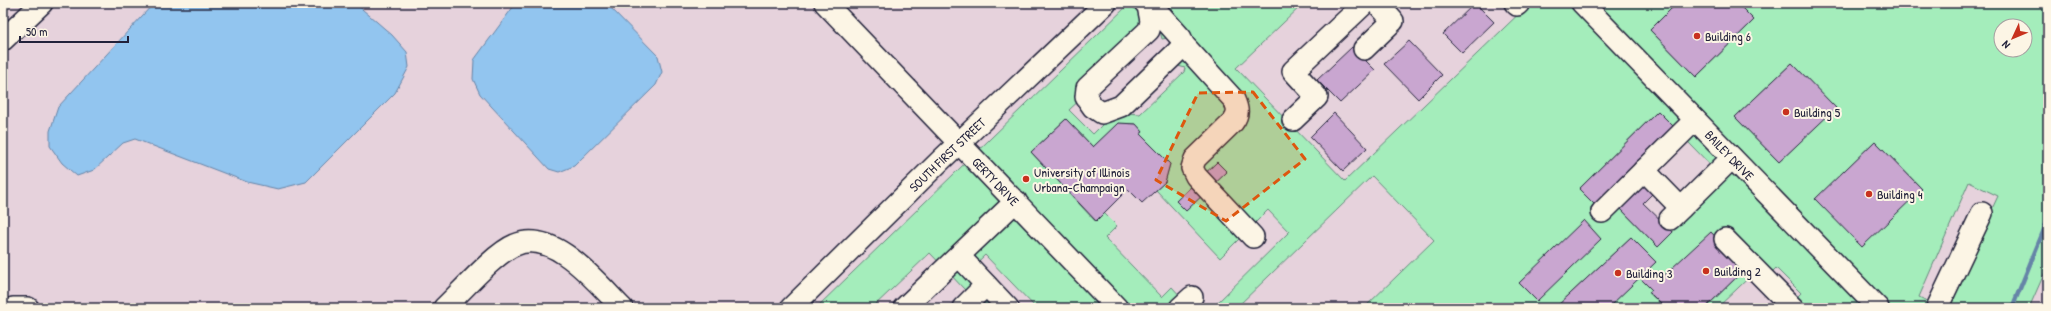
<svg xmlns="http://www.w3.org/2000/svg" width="2051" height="311" viewBox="0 0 2051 311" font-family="'Patrick Hand',sans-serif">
<rect width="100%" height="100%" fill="#f2e5e1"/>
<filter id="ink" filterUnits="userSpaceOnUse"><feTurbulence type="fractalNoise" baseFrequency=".025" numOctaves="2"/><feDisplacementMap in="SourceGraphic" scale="8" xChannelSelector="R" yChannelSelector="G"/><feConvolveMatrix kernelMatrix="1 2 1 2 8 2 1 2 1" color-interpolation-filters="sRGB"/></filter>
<g filter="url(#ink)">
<!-- built -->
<path fill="#e6d2dc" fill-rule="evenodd" d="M3,3H2048V308H3ZM2001,26H2025V50H2001Z"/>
<!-- green -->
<path fill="#a4edbb" stroke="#63887b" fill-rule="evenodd" d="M1130,3H1304L1236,68L1345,181L1530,3H1677L1650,30L1696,77L1754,20L1737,3H2048V265L2029,308H1946L1998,196L1969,182L1919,297L1929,302L1931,308H1786L1801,293L1776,268L1768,276L1760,267L1717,308H1705L1745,269L1659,280L1648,269L1656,262L1631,237L1555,308H1364L1434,240L1372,176L1236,308H1212L1289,232L1268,210L1220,258L1156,190L1165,182L1170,164L1140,134L1143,132L1136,124H1118L1093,147L1066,119L1031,152L1095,221L1104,213L1117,226L1105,238L1162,297L1172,287L1191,308H1036L985,255L965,274L998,308H982L930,253L872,308H816ZM1159,26L1162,39L1168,38L1175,65L1185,68L1184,72L1140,114L1115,112L1093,134L1069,110ZM2001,26H2025V50H2001ZM1792,63L1835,108L1779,162L1735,117ZM1658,111L1724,179L1658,247L1619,207L1603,222L1590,208L1594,204L1579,189ZM1875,141L1922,189L1816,199Z
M1639,277L1652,290L1649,293L1665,308H1608Z"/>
<!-- water -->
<path fill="#92c5ef" stroke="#6584a7" d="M154,3H355L392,35L407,52L409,67L395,93L306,182L278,189L247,182L135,139L123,143L94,170L77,176L62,163L50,146V131L58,107Z
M516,3H606L658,56L662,72L656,85L574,166L559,172L549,169L480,94L473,79L474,60Z"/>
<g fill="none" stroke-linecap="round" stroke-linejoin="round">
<!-- stream -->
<path stroke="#6584a7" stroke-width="4.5" d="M2012,308L2048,220"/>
</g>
<!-- building -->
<path fill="#c9a6d0" stroke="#22223b" d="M1475,3L1494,22L1462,53L1443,34Z
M1677,3H1737L1754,20L1696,77L1650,30Z
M1409,41L1442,75L1418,99L1384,64Z
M1352,47L1375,70L1340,103L1317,80Z
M1792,63L1836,108L1779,162L1735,117Z
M1658,111L1673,126L1594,204L1579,189Z
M1334,113L1367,148L1343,171L1310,137Z
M1066,119L1093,147L1118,123L1136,124L1143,132L1140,134L1170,164L1165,182L1142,203L1128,189L1096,221L1031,152Z
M1875,141L1922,189L1862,247L1815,199Z
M1217,162L1227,172L1186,211L1176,201Z
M1644,182L1654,192L1643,203L1673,232L1658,247L1619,207Z
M1584,220L1601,239L1537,301L1519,283Z
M1711,232L1745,269L1705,308H1665L1649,292L1652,290L1639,277L1648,269L1659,280Z
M1631,237L1656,262L1608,308H1555Z
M469,304L473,308H465Z"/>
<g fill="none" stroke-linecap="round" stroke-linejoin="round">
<!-- minor casing -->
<g stroke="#22223b" stroke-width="24">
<g id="minor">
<path id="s1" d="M825,3L1117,308"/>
<path d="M1145,3L1156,10L1181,38L1183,44L1178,51L1121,106L1102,113L1093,107L1086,97L1087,88L1149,30L1151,21L1148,6"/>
<path d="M1515,3L1517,5L1519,3"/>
<path id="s2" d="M1582,3L1878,308"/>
<path d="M3,40L42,3"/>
<path d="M1183,44L1234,100C1238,109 1239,114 1233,122L1195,159L1192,168L1196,176L1253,237"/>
<path d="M1364,49L1393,21L1377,3"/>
<path d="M1293,120L1317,97L1293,71L1365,3"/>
<path d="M1644,170L1681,208"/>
<path d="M1602,212L1695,120"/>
<path d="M1670,219L1732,158"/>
<path d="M1725,239L1793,308"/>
<path d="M959,256L1008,308"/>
<path d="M13,308H28"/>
<path d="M444,308C461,292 495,253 515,245C554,228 597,283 622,308"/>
<path id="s3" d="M791,308L941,160L1106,3"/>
<path d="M904,308L1016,201"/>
<path d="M963,308L986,285"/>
<path d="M1180,308L1192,297"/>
<path d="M1937,308L1982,213"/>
</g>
</g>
<!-- minor -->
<use href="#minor" stroke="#fcf5e5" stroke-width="21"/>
</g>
</g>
<!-- marked area -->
<path fill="#de560e" fill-opacity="0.2" stroke="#de560e" stroke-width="3" stroke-dasharray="8 5" stroke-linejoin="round" d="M1253,92L1305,159L1226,221L1156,180L1198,93Z"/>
<!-- markers -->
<g fill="#c8321e" stroke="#fcf5e5" stroke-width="1.5">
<circle cx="1697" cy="36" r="4"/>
<circle cx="1786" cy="112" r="4"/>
<circle cx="1026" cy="179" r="4"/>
<circle cx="1869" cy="194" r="4"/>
<circle cx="1706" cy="271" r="4"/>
<circle cx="1618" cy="273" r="4"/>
</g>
<g text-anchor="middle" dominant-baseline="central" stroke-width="4" stroke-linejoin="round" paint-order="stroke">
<!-- poi labels -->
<g font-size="13" fill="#22223b" stroke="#fcf5e5" text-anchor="start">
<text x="1705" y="36">Building 6</text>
<text x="1794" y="112">Building 5</text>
<text x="1034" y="172">University of Illinois<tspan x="1034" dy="15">Urbana-Champaign</tspan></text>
<text x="1877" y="194">Building 4</text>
<text x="1714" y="271">Building 2</text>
<text x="1626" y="273">Building 3</text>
</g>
<!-- street labels -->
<g font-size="13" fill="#22223b" stroke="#fcf5e5">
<text stroke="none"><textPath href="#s3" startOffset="219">SOUTH FIRST STREET</textPath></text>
<text stroke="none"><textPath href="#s2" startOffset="212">BAILEY DRIVE</textPath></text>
<text stroke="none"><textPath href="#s1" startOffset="247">GERTY DRIVE</textPath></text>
</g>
</g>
<!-- margin -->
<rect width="2051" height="311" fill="none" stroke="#fcf5e5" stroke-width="16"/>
<rect x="8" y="8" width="2035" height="295" fill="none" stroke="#22223b" stroke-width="1.5" filter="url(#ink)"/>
<!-- north arrow -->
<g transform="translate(2013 38) rotate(226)"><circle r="19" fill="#fcf5e5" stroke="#a5a1a1"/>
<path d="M0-3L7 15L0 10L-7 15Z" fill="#c8321e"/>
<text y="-6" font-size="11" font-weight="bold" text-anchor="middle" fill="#22223b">N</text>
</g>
<!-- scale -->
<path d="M20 36v6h108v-6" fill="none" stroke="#22223b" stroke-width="2"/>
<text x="26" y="36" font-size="12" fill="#22223b" stroke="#fcf5e5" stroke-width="3" paint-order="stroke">50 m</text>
</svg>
